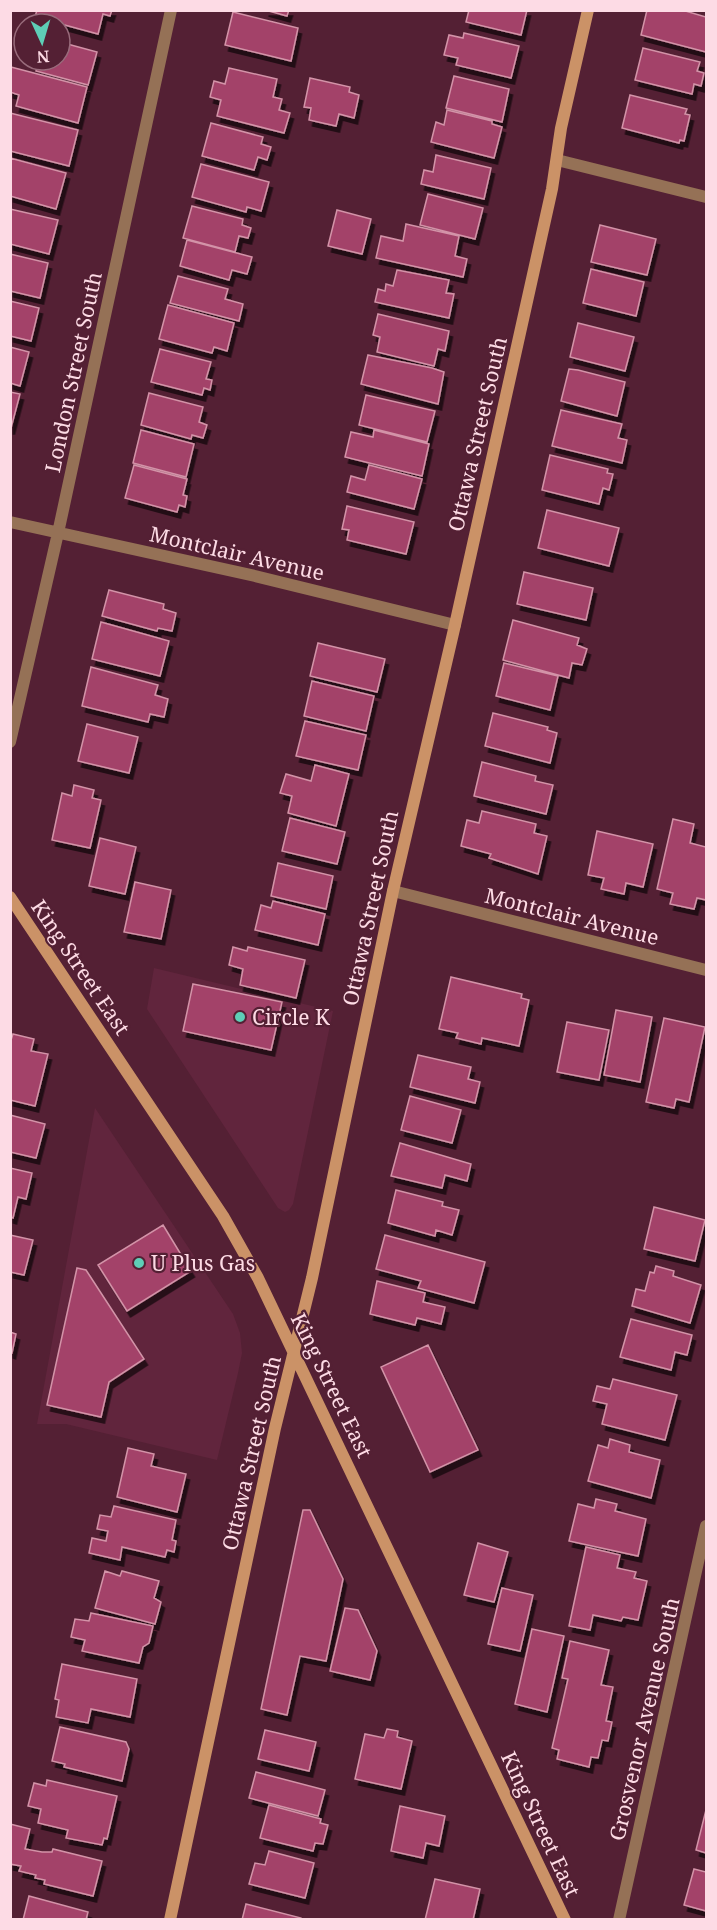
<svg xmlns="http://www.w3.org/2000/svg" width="717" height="1930" viewBox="0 0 717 1930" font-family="'Noto Serif',serif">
<defs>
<filter id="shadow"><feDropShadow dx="3.5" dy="6" stdDeviation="0" flood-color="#0009"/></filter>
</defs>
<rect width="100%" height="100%" fill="#542034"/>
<!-- built -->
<path fill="#61253d" d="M154,968L333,1011L293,1204L289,1210L285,1212L278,1208L147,1009Z
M95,1108L233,1314L240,1333L242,1353L238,1373L217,1460L66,1424H37Z"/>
<!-- building -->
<path fill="#a34369" stroke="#d393a8" stroke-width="1.5" filter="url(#shadow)" d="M37,10H112L110,16L103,14L98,34L35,17Z
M265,10H289L287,16Z
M469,10H527L521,35L466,22Z
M647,10H682L706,17V52L641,35Z
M233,12L298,28L291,61L225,45Z
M464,33L519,46L511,78L456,65L458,58L444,55L449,35L463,38Z
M60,42L97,52L88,85L36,71L39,60H60Z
M643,48L700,62L697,71L704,73L701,86L694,84L692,94L635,80Z
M11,67L87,87L78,123L16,106L19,95L10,92Z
M229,68L277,79L273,97L282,99L279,110L290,113L284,133L217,116L221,100L210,97L214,81L225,84Z
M454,76L509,89L502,122L446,108Z
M310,78L350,87L349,92L359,95L354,118L339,114L336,126L309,120L311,108L304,107Z
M630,95L687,109L685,114L690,115L684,141L680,140L679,143L622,128Z
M447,110L492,121V124L502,127L494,158L431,142L436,122L444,125Z
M10,113L78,130L69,166L10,151Z
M211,123L263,137L261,144L271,147L267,160L258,157L254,170L202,156Z
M436,155L491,168L484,199L421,184L424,170L433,172Z
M10,158L66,173L56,209L10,196Z
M201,164L269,182L261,211L247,207L246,212L192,197Z
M428,194L483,208L475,239L420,225Z
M192,206L243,219L242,225L251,228L248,238L239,236L235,252L183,238Z
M10,209L58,220L49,254L10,244Z
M337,210L371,219L362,254L328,246Z
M406,224L459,236L455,256L467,259L463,277L376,258L381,236L403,241Z
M600,225L656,239L647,275L591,262Z
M187,240L252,257L247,274L232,270L229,280L180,266Z
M10,254L48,263L40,298L10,291Z
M591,269L644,282L636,316L583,303Z
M397,270L449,280L446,293L454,294L449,318L375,302L378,289L385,291L386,284L393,286Z
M178,276L228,289L225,299L243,304L239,321L170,303Z
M10,301L39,308L31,341L10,336Z
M168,305L234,323L227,351L214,347L212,353L159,339Z
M378,314L449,331L445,351L438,349L434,366L377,352L380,337L373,335Z
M578,323L634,337L625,371L570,357Z
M10,347L29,352L20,386L10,383Z
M160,349L211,362L206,379L212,380L210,390L204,388L202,395L151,382Z
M368,355L432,368L444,372L438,404L361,384Z
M569,369L578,370L625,382L617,416L561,401Z
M10,392L20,394L11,428H10Z
M149,393L203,407L199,422L207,425L203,438L192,435L191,439L141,425Z
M366,395L435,411L427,442L359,425Z
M561,410L622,424L618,438L627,440L622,463L552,446Z
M141,430L194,444L186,477L133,463Z
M374,430L429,444L422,476L345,457L351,432L373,437Z
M550,455L608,469L607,473L613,474L609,490L603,488L599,504L542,490Z
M134,465L187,479L183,495L187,496L185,507L179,505L177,512L125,498Z
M369,465L422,479L414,509L347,492L351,476L365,480Z
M347,506L414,522L406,554L347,540L349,530L342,529Z
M547,510L619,528L609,566L538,548Z
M524,572L593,588L586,620L517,604Z
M109,590L164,604L163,609L176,613L172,631L158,628L157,631L102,616Z
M513,620L579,638L577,645L587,649L582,665L572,663L569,678L503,660Z
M101,622L169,641L160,676L92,659Z
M318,643L385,659L377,692L310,676Z
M504,663L558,676L550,710L496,696Z
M91,667L158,685L155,695L168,699L164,717L150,714L148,722L82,706Z
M312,681L374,696L366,731L304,716Z
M493,713L548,727L547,730L557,733L550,763L485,746Z
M305,721L366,735L358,770L296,756Z
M87,724L138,737L129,773L78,761Z
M482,762L536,776L535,781L553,785L546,814L474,796Z
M315,765L349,774L336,826L288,813L292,796L280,793L286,774L311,781Z
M74,785L94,790L92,798L101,800L90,848L52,840L62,793L72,796Z
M482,811L536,824L534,833L547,836L538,874L489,858L491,854L461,846L467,820L479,823Z
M290,818L345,832L337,864L282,851Z
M673,819L694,824L690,843L706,847V900L697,898L694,909L670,904L673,893L657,889Z
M597,831L653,844L643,887L626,883L624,894L601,889L604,878L588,875Z
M100,838L136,847L125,894L89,886Z
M278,863L333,876L326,909L271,896Z
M135,882L171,890L161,939L124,932Z
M273,901L325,914L318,945L255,930L261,905L271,908Z
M233,947L247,951L248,947L305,960L296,998L240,985L243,969L229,965Z
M451,977L522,994L521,998L529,1000L519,1046L482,1038L481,1044L456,1038L458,1033L439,1029Z
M193,984L282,1002L271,1050L183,1031Z
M616,1010L652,1017L640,1082L604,1075Z
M664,1018L705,1027L689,1102L676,1099L674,1108L646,1102Z
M567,1022L609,1030L599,1080L557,1072Z
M13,1034L34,1039L31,1051L48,1054L35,1106L10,1100V1043Z
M418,1055L471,1067L468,1079L480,1082L475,1103L410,1087Z
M410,1096L461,1110L452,1143L401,1130Z
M10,1115L45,1124L36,1158L10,1152Z
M400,1143L471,1164L467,1181L445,1175L442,1188L391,1176Z
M10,1168L32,1173L26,1199L18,1197L13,1218L10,1217Z
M396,1190L443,1202L442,1206L459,1210L452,1235L436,1230L435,1236L388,1223Z
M654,1207L705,1220L695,1261L644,1249Z
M163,1225L191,1271L127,1311L98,1265Z
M10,1235L33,1240L24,1275L10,1272Z
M385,1235L485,1262L474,1303L418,1288L421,1281L376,1269Z
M656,1266L674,1271L673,1276L701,1285L690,1323L632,1306L636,1289L645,1291L650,1272L654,1273Z
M77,1268L86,1270L144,1359L109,1382L101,1417L47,1405Z
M377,1281L425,1293L423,1302L445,1307L441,1324L417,1318L415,1325L370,1314Z
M631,1319L692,1335L687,1355L675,1352L671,1370L620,1357Z
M10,1332L16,1334L12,1353L10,1352Z
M428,1345L478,1450L430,1472L381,1367Z
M613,1379L677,1395L665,1440L602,1424L607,1404L593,1401L597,1386L610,1389Z
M610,1439L630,1445L629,1452L660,1460L651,1498L588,1481L598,1445L608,1448Z
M128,1448L154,1454L151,1466L186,1474L177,1512L117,1497Z
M596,1499L617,1504L615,1511L646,1519L638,1556L569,1541L578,1504L594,1508Z
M114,1506L176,1520L172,1540L176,1541L174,1552L167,1550L165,1557L122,1547L120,1560L89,1553L92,1538L106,1541L108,1531L97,1529L100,1515L111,1517Z
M303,1510H310L343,1579L326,1661L300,1656L287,1715L261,1709Z
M478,1543L508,1552L494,1602L464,1595Z
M586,1547L620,1555L617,1568L636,1572L634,1578L647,1581L638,1620L623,1617L621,1621L593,1615L590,1630L569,1626Z
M105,1571L120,1576L122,1571L159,1581L154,1598L161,1602L155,1624L95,1608Z
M502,1588L533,1595L520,1651L488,1644Z
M345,1608L358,1610L377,1651L370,1680L330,1671Z
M91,1613L153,1626L149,1643L143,1647L139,1663L82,1651L85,1640L71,1637L75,1619L89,1621Z
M532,1629L564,1636L547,1712L515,1704Z
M570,1641L609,1650L601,1685L613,1687L606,1721L612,1722L608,1741L602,1740L598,1758L591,1757L589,1767L557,1759L559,1750L552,1748L568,1679L562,1678Z
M62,1664L137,1679L130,1717L91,1709L88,1723L56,1717L59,1700L55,1699Z
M60,1727L126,1742L129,1749L122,1781L64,1767L65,1764L52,1761Z
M387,1729L398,1731L397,1737L412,1741L401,1789L355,1779L365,1734L384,1738Z
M265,1730L316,1742L309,1771L258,1759Z
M256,1772L325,1790L318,1816L249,1798Z
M47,1780L117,1796L107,1839L104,1838L102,1845L66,1838L68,1830L38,1823L41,1809L28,1806L34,1783L46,1786Z
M269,1805L321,1819L320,1823L328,1825L323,1844L315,1843L313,1851L260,1838Z
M400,1806L445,1816L439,1846L426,1843L423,1858L391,1851Z
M706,1810V1853L696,1850Z
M10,1824L30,1829L25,1849L42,1852H52L53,1849L102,1861L93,1896L44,1884L45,1880L35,1878L36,1875L19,1871L21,1866L10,1864Z
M269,1851L314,1863L305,1898L249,1884L255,1863L265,1865Z
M694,1869L706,1872V1911L684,1905Z
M435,1879L480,1889L473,1920H425Z
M29,1896L88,1912L86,1920H23Z
M246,1904L301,1918V1920H242Z"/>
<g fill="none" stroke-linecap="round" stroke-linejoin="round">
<!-- street -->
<path stroke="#957156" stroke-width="12" d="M557,160L706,197
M10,522L255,576L455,625
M10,742L58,533L171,10
M393,891L706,970
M619,1920L706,1526"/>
<!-- secondary -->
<path stroke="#cb9267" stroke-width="12" d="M10,897L223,1216L258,1278L565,1920
M170,1920L275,1428L312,1278L393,891L455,625L552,189L561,128L588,10"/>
</g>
<!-- markers -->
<g fill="#5eceb7" stroke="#542034" stroke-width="2">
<circle cx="240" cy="1017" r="6"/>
<circle cx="139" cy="1263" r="6"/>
</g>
<g text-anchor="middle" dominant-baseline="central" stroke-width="4.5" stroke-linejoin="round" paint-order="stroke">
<!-- street labels -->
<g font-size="21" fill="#fddbe5" stroke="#542034">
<text transform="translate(73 372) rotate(-78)">London Street South</text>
<text transform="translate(477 434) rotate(-77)">Ottawa Street South</text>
<text transform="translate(237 553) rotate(13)">Montclair Avenue</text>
<text transform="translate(370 908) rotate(-78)">Ottawa Street South</text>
<text transform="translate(572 916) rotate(14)">Montclair Avenue</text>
<text transform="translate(81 967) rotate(56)">King Street East</text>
<text transform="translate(332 1385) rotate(64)">King Street East</text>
<text transform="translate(251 1453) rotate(-77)">Ottawa Street South</text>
<text transform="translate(644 1719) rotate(-77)">Grosvenor Avenue South</text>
<text transform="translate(541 1824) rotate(65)">King Street East</text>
</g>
<!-- poi labels -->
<g font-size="21" fill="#fddbe5" stroke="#542034" text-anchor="start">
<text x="252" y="1017">Circle K</text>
<text x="151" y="1263">U Plus Gas</text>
</g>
</g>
<!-- border -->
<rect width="717" height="1930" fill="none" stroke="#fddbe5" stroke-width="24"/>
<!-- north arrow -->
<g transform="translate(42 42) rotate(176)"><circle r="28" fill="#542034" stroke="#986b7b" stroke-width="1.5"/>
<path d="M0-4.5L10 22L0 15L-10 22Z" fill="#5eceb7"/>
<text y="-9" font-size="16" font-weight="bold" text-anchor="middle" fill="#fddbe5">N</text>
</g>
</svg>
